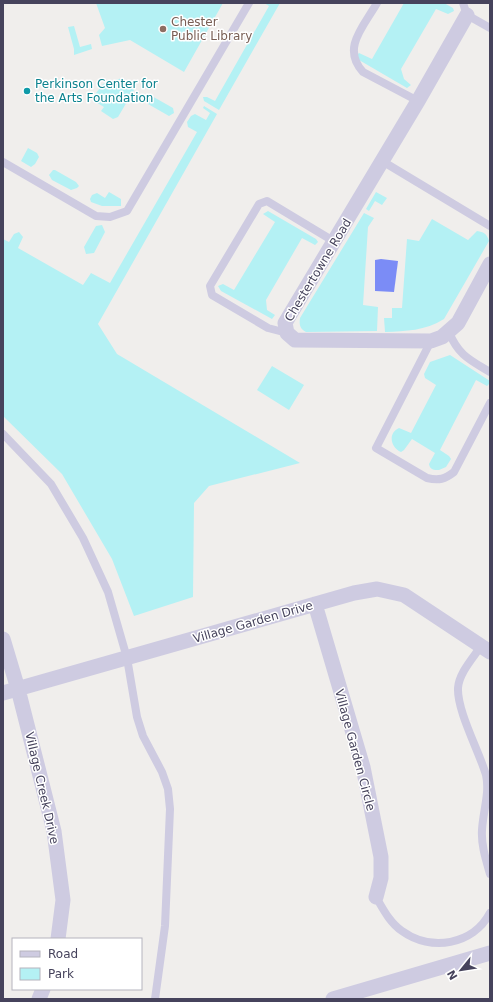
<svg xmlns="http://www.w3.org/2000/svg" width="493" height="1002" viewBox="0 0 493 1002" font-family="'DejaVu Sans',sans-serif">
<rect width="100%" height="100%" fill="#f0eeec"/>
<!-- green -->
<path fill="#b4f1f4" d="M96,3H223L184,72L130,40L102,46L99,35L105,28Z
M264,3H280L219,110L204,101L203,97H207L215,101L269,6Z
M404,3H444L453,8L454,11L448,14L436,9L401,69L404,79L411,85L407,88L359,60L357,55L359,53L372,59Z
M74,26L80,47L91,44L92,49L74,55V49L68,27Z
M122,78L133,84L134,90L118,117L113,119L101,111L104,107L94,101L93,97L103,84Z
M150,95L173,108L174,113L169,116L148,104L146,99Z
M204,106L217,114L98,324L117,354L300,463L209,486L194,503L193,597L134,616L112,559L62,474L3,416V239L9,242L14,234L19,232L23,237L18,248L83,285L91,273L110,283L197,132L188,127L187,122L191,116L195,114L206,120L210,113L203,108Z
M28,148L37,153L39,157L35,164L31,167L21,161Z
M53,170H55L76,182L79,186L77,188L71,190L52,180L49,175Z
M109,192L121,199V206H102L91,202L90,199L92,195L97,193L105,198Z
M376,192L387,198L382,205L375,201L369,211L366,209Z
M268,211L316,239L318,242L315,245L302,238L266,300L267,310L275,315L272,319L221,291L218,286L223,284L234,290L275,222L263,214Z
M364,213L374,218L368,227L363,305L378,307L377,331L306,332C300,329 299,325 300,318Z
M432,219L468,240L477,231C484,232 487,234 489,241L444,319C425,331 406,331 385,332L384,318H392V308H402L407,239L419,241Z
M102,225L105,232L94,253L86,254L84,247L96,226Z
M450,355L490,381V383L487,386L476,380L440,450L449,456L451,459L446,467L439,470C434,470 430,470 429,464L435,453L412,439L404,450L401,452C390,447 388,433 399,428L411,433L436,385L425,378L424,374L430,362Z
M272,366L304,385L289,410L257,390Z"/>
<!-- water -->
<path fill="#7b8cf6" d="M381,259L398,261L394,292L375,291V260Z"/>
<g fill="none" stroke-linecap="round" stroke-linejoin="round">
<!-- service -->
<path stroke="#cecbe1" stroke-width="8" d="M377,3C364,26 341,48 363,72L418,101
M463,3L467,15L490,28
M382,161L490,226
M3,162L96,216L110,217L127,211L249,3
M449,332C458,355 470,360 490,372
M287,333L268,328L212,295L210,286L259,204L267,201L335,242
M431,341L376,448L427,478C439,481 445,479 454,472L490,403
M3,434L51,484L83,538L108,592L127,658L137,717L143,736L162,772L168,789L170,809L165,926L155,999
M481,646C473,658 459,673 458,688C457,711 479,751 486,775C490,793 483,811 482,830C481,845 486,860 490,874
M376,897C383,909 390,923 402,931C431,952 473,945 490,913"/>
<!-- minor -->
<path stroke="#cecbe1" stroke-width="15" d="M467,15L418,101L285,323L287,333L295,340L431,341L442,337L458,323L490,264
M315,604L363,767L381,857V878L376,897
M3,639L18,689L54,831L63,900L58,939
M3,693L354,593L377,589L404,595L490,652
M39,999L43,989
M333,999L490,953"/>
</g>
<!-- markers -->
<circle fill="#8d6e63" stroke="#fff" stroke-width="1.5" cx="163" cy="29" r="4"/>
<circle fill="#0f9aa8" stroke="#fff" stroke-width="1.5" cx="27" cy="91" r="4"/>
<g text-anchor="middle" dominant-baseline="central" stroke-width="3" stroke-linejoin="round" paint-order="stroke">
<!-- education labels -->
<g font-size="12" fill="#785e54" stroke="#fff" text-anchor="start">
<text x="171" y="22">Chester<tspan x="171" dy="14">Public Library</tspan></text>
</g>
<!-- culture labels -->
<g font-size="12" fill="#0d838f" stroke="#fff" text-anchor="start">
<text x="35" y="84">Perkinson Center for<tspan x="35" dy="14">the Arts Foundation</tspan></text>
</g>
<!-- street labels -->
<g font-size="12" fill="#46435c" stroke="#fff">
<text transform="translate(318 270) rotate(-59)">Chestertowne Road</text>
<text transform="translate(253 622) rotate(-16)">Village Garden Drive</text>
<text transform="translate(355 750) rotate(75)">Village Garden Circle</text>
<text transform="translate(42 788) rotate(77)">Village Creek Drive</text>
</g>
</g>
<!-- border -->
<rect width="493" height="1002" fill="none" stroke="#46435c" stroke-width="8"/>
<!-- legend -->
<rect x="12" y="938" width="130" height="52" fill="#ffffff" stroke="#b5b4be"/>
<rect x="20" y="951" width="20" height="6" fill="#cecbe1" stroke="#b5b4be"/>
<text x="48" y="958" font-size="12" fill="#46435c">Road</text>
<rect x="20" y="968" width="20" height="12" fill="#b4f1f4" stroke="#b5b4be"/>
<text x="48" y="978" font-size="12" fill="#46435c">Park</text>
<!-- north arrow -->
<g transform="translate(461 970) rotate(240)" stroke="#ffffff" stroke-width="3" paint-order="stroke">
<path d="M0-3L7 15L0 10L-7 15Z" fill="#46435c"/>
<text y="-6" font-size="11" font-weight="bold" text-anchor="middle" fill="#46435c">N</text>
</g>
</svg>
